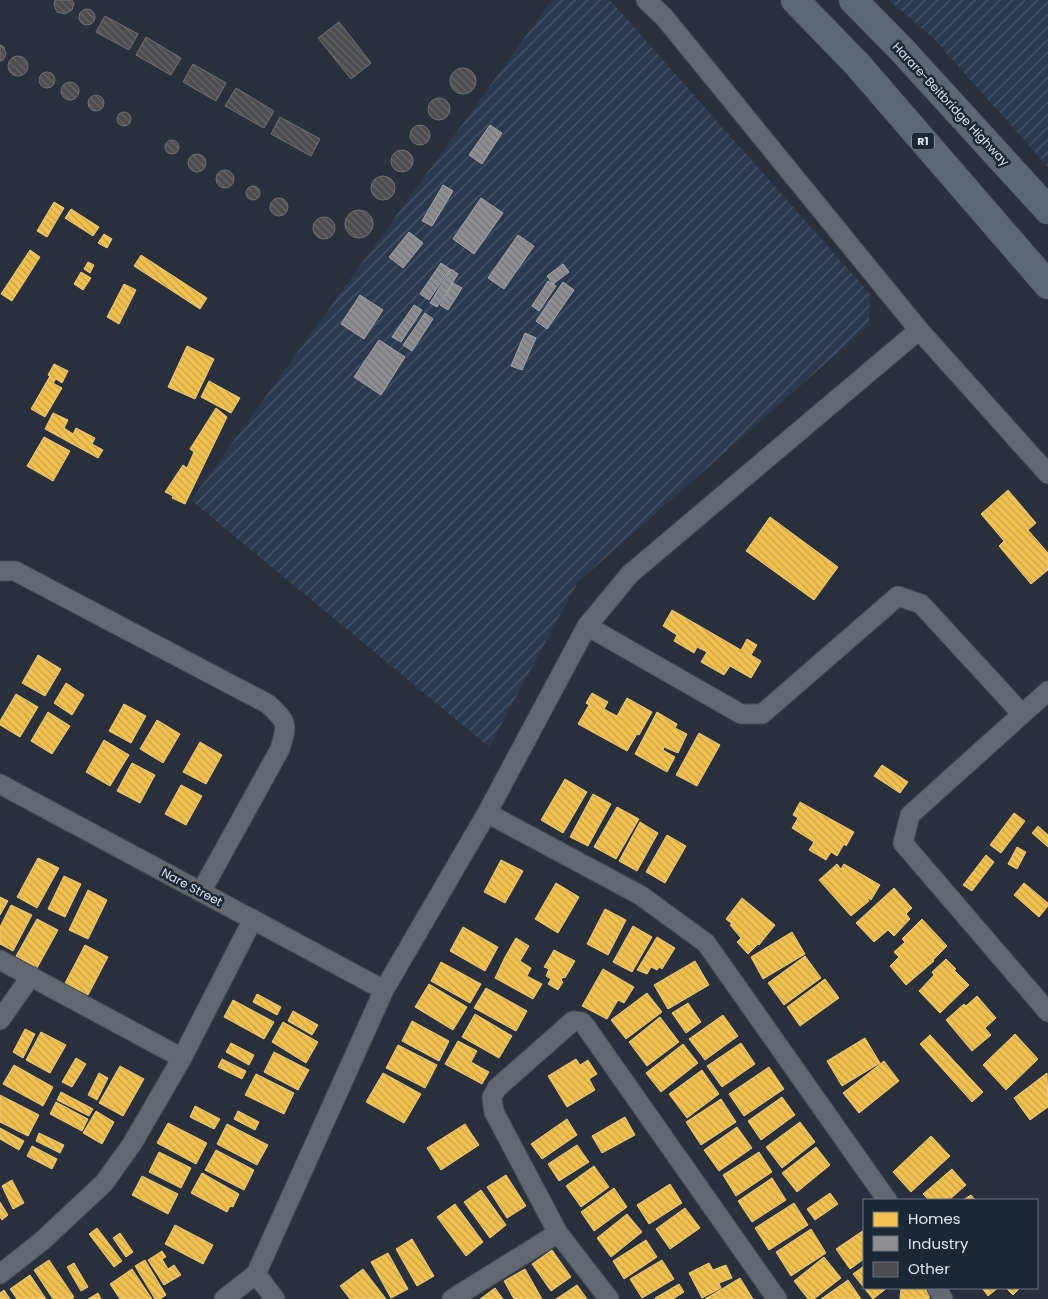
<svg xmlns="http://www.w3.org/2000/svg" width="1048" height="1299" viewBox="0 0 1048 1299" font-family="Poppins,sans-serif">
<defs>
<pattern id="industrial-furrows" width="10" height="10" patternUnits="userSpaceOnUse" patternTransform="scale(1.25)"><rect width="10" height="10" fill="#2b394e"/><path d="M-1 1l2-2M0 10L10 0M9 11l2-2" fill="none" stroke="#495668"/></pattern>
<pattern id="homes-back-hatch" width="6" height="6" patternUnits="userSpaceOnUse" patternTransform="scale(1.25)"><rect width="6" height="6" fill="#f2c14e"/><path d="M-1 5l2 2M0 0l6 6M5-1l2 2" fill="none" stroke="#c6a24c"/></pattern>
<pattern id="industry-back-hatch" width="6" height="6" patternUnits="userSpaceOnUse" patternTransform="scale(1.25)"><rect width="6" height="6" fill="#8d8d92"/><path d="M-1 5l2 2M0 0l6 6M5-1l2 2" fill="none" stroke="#76777c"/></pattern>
<pattern id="building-back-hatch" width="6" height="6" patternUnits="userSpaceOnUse" patternTransform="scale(1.25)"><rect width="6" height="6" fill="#4d4c4e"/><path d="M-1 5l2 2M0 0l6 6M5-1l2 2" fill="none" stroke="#666668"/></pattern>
</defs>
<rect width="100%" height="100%" fill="#2a303b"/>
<!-- industrial -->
<path fill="url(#industrial-furrows)" d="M552,0H610L870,294L869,325L578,582L489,747L191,500Z
M889,0H1048V167L934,39Z"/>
<!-- homes -->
<path fill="url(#homes-back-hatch)" stroke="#eccc7f" d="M54,202L64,208L47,237L37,231Z
M71,209L99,227L93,236L65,218Z
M104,234L112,239L107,248L98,243Z
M30,250L40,257L12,301L1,294Z
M141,255L207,298L200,309L134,266Z
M88,262L94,265L90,273L84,269Z
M81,272L91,278L83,290L74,284Z
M124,284L136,290L119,324L107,317Z
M187,346L214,359L195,399L168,387Z
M54,364L68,371L62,383L56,379L53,383L62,388L45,417L31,409L50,376L48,375Z
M209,381L240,398L231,413L201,397Z
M216,408L227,417L185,504L172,498L173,496L165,492L183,465L187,468L194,452L190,449Z
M53,413L68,420L64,428L73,434L76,428L95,438L92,444L103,450L98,458L45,429Z
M44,437L70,451L53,481L27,466Z
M1008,490L1036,523L1028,530L1048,553V570L1031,584L999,546L1004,541L981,514Z
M770,517L838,567L814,600L746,551Z
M672,610L741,650L747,639L757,645L751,655L761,661L751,678L730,666L724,675L701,662L707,652L697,647L694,653L674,641L677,635L663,626Z
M38,655L61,669L45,696L22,683Z
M66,683L84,695L72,715L54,703Z
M592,693L608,702L604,709L617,716L627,698L652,712L639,735L637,734L627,751L578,724L589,705L586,703Z
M16,694L38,707L20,737L0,725V721Z
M124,704L146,716L131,743L109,731Z
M48,712L70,726L52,754L31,741Z
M657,712L677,724L675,728L687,734L678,753L664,747L663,750L675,757L667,772L635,754Z
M157,720L180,734L163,763L140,749Z
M699,733L720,745L697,786L676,775Z
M104,740L129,755L110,786L86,772Z
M200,742L222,755L206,784L183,772Z
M132,763L155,775L140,803L117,791Z
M882,765L908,782L900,793L874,776Z
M565,779L587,792L563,833L541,820Z
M181,785L202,796L186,825L165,814Z
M593,794L611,804L588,846L570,837Z
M800,802L854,832L846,846L844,844L837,856L831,852L826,860L809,850L814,842L792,828L798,818L793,815Z
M617,807L639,819L616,859L594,847Z
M1014,813L1025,821L1001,853L990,845Z
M640,822L658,833L637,871L619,861Z
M1038,826L1048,835V847L1032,833Z
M667,835L686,846L665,883L646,872Z
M1017,847L1026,852L1017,869L1008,864Z
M986,855L994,862L972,891L963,885Z
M38,858L59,868L37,908L17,897Z
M501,860L523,871L505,903L484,892Z
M837,864L841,869L844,864L880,885L871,900L866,897L869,901L851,916L819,880Z
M64,876L81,884L65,917L48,909Z
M556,883L579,897L558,933L535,919Z
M1024,883L1048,903V906L1039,917L1014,895Z
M894,888L912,908L906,914L910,919L894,936L888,930L874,942L856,923Z
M88,890L107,900L88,939L69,930Z
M0,897L8,901L0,915Z
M742,898L775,925L759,945L758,944L748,954L737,942L741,938L730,925L732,924L726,919Z
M11,905L32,915L13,951L0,944V927Z
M605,909L626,920L608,955L587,944Z
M37,919L58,930L37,968L16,956Z
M922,919L947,946L933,960L934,961L906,985L890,966L899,957L894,952L905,942L902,939Z
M633,926L652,937L632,972L613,962Z
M463,927L498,947L485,971L450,951Z
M792,932L805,954L763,979L751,957Z
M657,937L675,948L662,969L659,967L657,970L651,967L647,974L637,970Z
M516,938L529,946L520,961L531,968L527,976L542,984L533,999L495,978L505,957Z
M85,945L108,957L88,995L65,983Z
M554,950L575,961L565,978L563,977L561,980L563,982L558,990L548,984L551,979L546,976L549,969L544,967Z
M805,956L821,978L784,1005L768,983Z
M946,959L956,969L954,970L969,985L940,1013L919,991L934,975L932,972Z
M695,961L709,985L668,1009L654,985Z
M441,962L481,984L470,1003L431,981Z
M603,969L634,987L624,1003L618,1000L607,1019L582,1006Z
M825,979L839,998L800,1026L787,1007Z
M429,984L467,1007L453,1030L415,1007Z
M486,988L527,1011L516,1031L474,1008Z
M647,993L662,1012L626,1039L611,1020Z
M257,994L281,1007L277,1015L253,1002Z
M977,996L996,1018L985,1028L991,1035L972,1051L946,1020L964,1004L966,1006Z
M233,1000L274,1022L264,1039L224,1017Z
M688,1003L701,1022L686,1033L672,1013Z
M293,1011L318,1025L312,1035L288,1021Z
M475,1014L512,1036L499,1058L462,1037Z
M723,1015L738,1036L705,1060L689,1039Z
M660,1017L679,1042L647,1066L629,1042Z
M412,1021L449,1041L439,1061L402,1041Z
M283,1022L318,1042L306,1063L272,1042Z
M25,1029L35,1034L23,1058L13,1052Z
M41,1032L66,1045L50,1073L26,1060Z
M1015,1034L1038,1059L1006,1090L983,1065Z
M930,1035L983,1092L972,1102L920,1044Z
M865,1038L880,1063L842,1086L827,1061Z
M458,1041L477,1051L471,1062L489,1072L482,1084L445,1064Z
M231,1043L254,1055L249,1065L226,1052Z
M741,1043L755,1064L722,1087L707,1066Z
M683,1044L698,1063L661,1092L646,1073Z
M398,1045L437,1065L425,1088L386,1068Z
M274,1052L309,1070L298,1090L264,1072Z
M76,1058L86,1064L72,1087L62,1082Z
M222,1059L246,1071L242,1079L218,1067Z
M576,1059L580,1065L588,1060L597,1074L589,1079L595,1090L567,1107L548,1076Z
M884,1061L899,1081L859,1113L843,1093Z
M14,1065L53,1087L43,1106L3,1084Z
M120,1066L144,1079L123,1116L99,1103Z
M769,1067L784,1089L744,1116L729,1094Z
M702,1070L719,1094L687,1118L669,1094Z
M99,1073L108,1078L97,1100L88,1095Z
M383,1073L421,1094L404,1123L366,1102Z
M1047,1073L1048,1107L1030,1120L1014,1098Z
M256,1074L294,1093L284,1114L245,1095Z
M61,1092L93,1109L89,1116L57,1100Z
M0,1095L39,1115L28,1136L0,1122Z
M782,1097L795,1115L761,1140L748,1121Z
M721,1099L736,1122L701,1145L686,1122Z
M56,1102L88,1119L82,1131L50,1114Z
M195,1106L220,1119L214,1129L190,1117Z
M96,1111L114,1122L102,1144L83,1133Z
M238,1111L259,1122L255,1130L234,1119Z
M625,1117L635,1135L602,1153L592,1136Z
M567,1119L577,1135L542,1159L531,1144Z
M800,1122L815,1142L782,1168L766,1147Z
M168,1123L207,1143L196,1164L157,1143Z
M227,1124L268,1145L257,1165L217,1144Z
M465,1124L479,1145L441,1170L427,1148Z
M737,1127L752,1148L719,1171L704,1150Z
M0,1128L24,1141L19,1150L0,1139Z
M39,1133L64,1145L60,1153L36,1141Z
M931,1136L950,1156L911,1192L893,1172Z
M577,1145L589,1162L559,1181L548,1164Z
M32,1146L57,1159L52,1169L27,1156Z
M816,1147L830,1165L797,1192L782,1173Z
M216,1150L254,1170L244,1190L205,1170Z
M159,1152L191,1168L181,1188L149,1172Z
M759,1152L772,1172L736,1196L723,1175Z
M594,1166L609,1187L581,1207L566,1186Z
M952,1169L966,1185L949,1200H929L923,1194Z
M202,1173L239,1194L233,1207L230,1206L227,1212L191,1193Z
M506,1175L526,1206L507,1218L487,1187Z
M142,1176L178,1194L168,1214L132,1195Z
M772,1178L786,1200L752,1222L738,1201Z
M12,1180L24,1203L13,1209L2,1186Z
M670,1184L682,1203L649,1224L637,1205Z
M614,1188L627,1207L594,1231L581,1212Z
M481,1190L506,1225L490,1238L464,1202Z
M830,1193L838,1204L815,1220L807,1209Z
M971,1195L975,1200H963Z
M0,1202L8,1215L2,1220L0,1217Z
M794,1203L808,1225L769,1250L755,1228Z
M455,1204L483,1242L466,1256L437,1217Z
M685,1208L700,1228L670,1249L656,1229Z
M627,1214L642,1232L611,1257L597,1238Z
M175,1225L213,1245L203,1264L165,1244Z
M97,1228L122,1261L114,1267L89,1234Z
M811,1229L826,1253L791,1276L776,1252Z
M864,1230V1259L850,1269L836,1249Z
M120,1233L133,1252L126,1257L113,1238Z
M412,1239L434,1276L417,1286L396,1249Z
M646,1240L657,1257L624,1279L613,1261Z
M552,1250L571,1277L551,1291L532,1264Z
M162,1251L166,1257L162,1259L168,1269L174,1265L181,1275L164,1285L148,1260Z
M388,1253L408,1289L391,1298L371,1262Z
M824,1257L841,1278L814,1299H808L794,1281Z
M49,1260L74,1297L72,1299H53L34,1270Z
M145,1260L166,1295L160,1299H155L135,1266Z
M662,1260L674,1279L642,1298L630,1279Z
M74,1263L88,1287L81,1291L67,1267Z
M709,1263L713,1270L726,1265L732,1278L719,1283L721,1288L702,1298L689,1273Z
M864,1266V1288H887L873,1299L853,1274Z
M132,1269L152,1299H120L110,1284Z
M363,1269L386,1299H350L340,1286Z
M525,1269L542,1299H514L504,1281Z
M30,1275L46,1299H17L10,1289Z
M740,1278L753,1299H705Z
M848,1280L861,1299H821Z
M679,1284L684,1292L673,1299H656L655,1298Z
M577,1285L587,1299H556Z
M495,1288L503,1299H480Z
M901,1288H930L929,1299H900Z
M982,1288H998L988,1296Z
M1006,1288H1020L1013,1295Z
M4,1290L10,1299H0V1293Z
M98,1293L101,1299H88Z"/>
<!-- industry -->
<path fill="url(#industry-back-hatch)" stroke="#a5a7ae" d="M490,125L502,133L482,164L469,155Z
M443,185L453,191L432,226L422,221Z
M481,198L503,213L474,254L453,239Z
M409,232L423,243L403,268L389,257Z
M518,235L534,246L504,289L488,278Z
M441,263L450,269L429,300L420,294Z
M563,264L569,272L553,284L547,276Z
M451,269L458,274L437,307L430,303Z
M548,281L556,286L539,311L532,306Z
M563,282L574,290L547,329L536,321Z
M453,283L462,288L448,310L440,305Z
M360,295L383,310L364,339L341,324Z
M414,305L422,310L401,342L392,337Z
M425,313L433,319L412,351L403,345Z
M525,333L536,338L522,370L511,366Z
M379,340L405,357L381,395L354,377Z"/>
<!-- building -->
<path fill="url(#building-back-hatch)" stroke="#737073" d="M55,0H72L74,3L72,10L65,14L57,12L54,5Z
M79 17a8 8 0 1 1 16 0a8 8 0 1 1-16 0Z
M105,16L138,34L129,50L96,32Z
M339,22L371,63L351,79L318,38Z
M146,37L181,58L171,75L136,55Z
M0,45L4,47L6,54L3,60L0,61Z
M8 66a10 10 0 1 1 20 0a10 10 0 1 1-20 0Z
M193,64L226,83L216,101L183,82Z
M450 81a13 13 0 1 1 26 0a13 13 0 1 1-26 0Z
M39 80a8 8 0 1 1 16 0a8 8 0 1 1-16 0Z
M61 91a9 9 0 1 1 18 0a9 9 0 1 1-18 0Z
M236,88L274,111L264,128L225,106Z
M88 103a8 8 0 1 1 16 0a8 8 0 1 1-16 0Z
M428 109a11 11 0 1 1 22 0a11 11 0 1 1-22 0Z
M117 119a7 7 0 1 1 14 0a7 7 0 1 1-14 0Z
M280,117L320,139L311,156L271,134Z
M410 135a10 10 0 1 1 20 0a10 10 0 1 1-20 0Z
M165 147a7 7 0 1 1 14 0a7 7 0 1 1-14 0Z
M391 161a11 11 0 1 1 22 0a11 11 0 1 1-22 0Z
M188 163a9 9 0 1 1 18 0a9 9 0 1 1-18 0Z
M216 179a9 9 0 1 1 18 0a9 9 0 1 1-18 0Z
M371 188a12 12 0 1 1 24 0a12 12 0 1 1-24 0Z
M246 193a7 7 0 1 1 14 0a7 7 0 1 1-14 0Z
M270 207a9 9 0 1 1 18 0a9 9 0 1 1-18 0Z
M345 224a14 14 0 1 1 28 0a14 14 0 1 1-28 0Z
M313 228a11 11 0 1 1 22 0a11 11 0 1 1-22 0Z"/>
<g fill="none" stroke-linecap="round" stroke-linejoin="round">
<!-- street casing -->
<g stroke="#484d57" stroke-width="21">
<path id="street" d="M646,0L664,17L919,330
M0,571H15L268,704C287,722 288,723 280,749L201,892
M587,626L741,714H762L898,596L921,604L1022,714
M1048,691L910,815L903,843L1048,1012
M0,784L384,990
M487,813L640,895L706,943L887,1200
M0,960L182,1058
M0,1020L31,976
M0,1274L42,1241L104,1183L132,1144L182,1058L253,919
M256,1274L275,1299
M937,1288L943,1299
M224,1299L256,1274L384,990L487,813L587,626L630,574L919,330L1048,474
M452,1299L558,1233
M609,1299L558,1233L494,1112L492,1097L497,1088L573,1021L582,1022L586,1027L777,1299"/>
</g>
<!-- highway casing -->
<g stroke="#484d57" stroke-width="29">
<path id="highway" d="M795,0L857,64L1048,285
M853,0L902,50L1048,210"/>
</g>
<!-- street -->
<use href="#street" stroke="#626770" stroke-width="19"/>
<!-- highway -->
<use href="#highway" stroke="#5e6673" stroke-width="28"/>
</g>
<g text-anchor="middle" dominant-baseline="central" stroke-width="5" stroke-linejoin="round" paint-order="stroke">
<!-- shield labels -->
<rect fill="#1b2636" stroke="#a3abb8" stroke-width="1" x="912" y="132.5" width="22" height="17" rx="4"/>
<g font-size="11" font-weight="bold" fill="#dde4f0">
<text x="923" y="141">R1</text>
</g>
<!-- street labels -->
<g font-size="12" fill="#dde4f0" stroke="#1b2636">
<text transform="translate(951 104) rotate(47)">Harare-Beitbridge Highway</text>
<text transform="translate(192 887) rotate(28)">Nare Street</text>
</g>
</g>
<!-- legend -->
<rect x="863" y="1199" width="175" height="90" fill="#1b2636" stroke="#697280"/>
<rect x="873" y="1212" width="25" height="15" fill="#f2c14e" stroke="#697280"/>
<text x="908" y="1224" font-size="15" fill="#dde4f0">Homes</text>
<rect x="873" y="1236" width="25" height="15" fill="#8d8d92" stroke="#697280"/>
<text x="908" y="1249" font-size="15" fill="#dde4f0">Industry</text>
<rect x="873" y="1262" width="25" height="15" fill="#4d4c4e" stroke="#697280"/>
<text x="908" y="1274" font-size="15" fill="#dde4f0">Other</text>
</svg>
